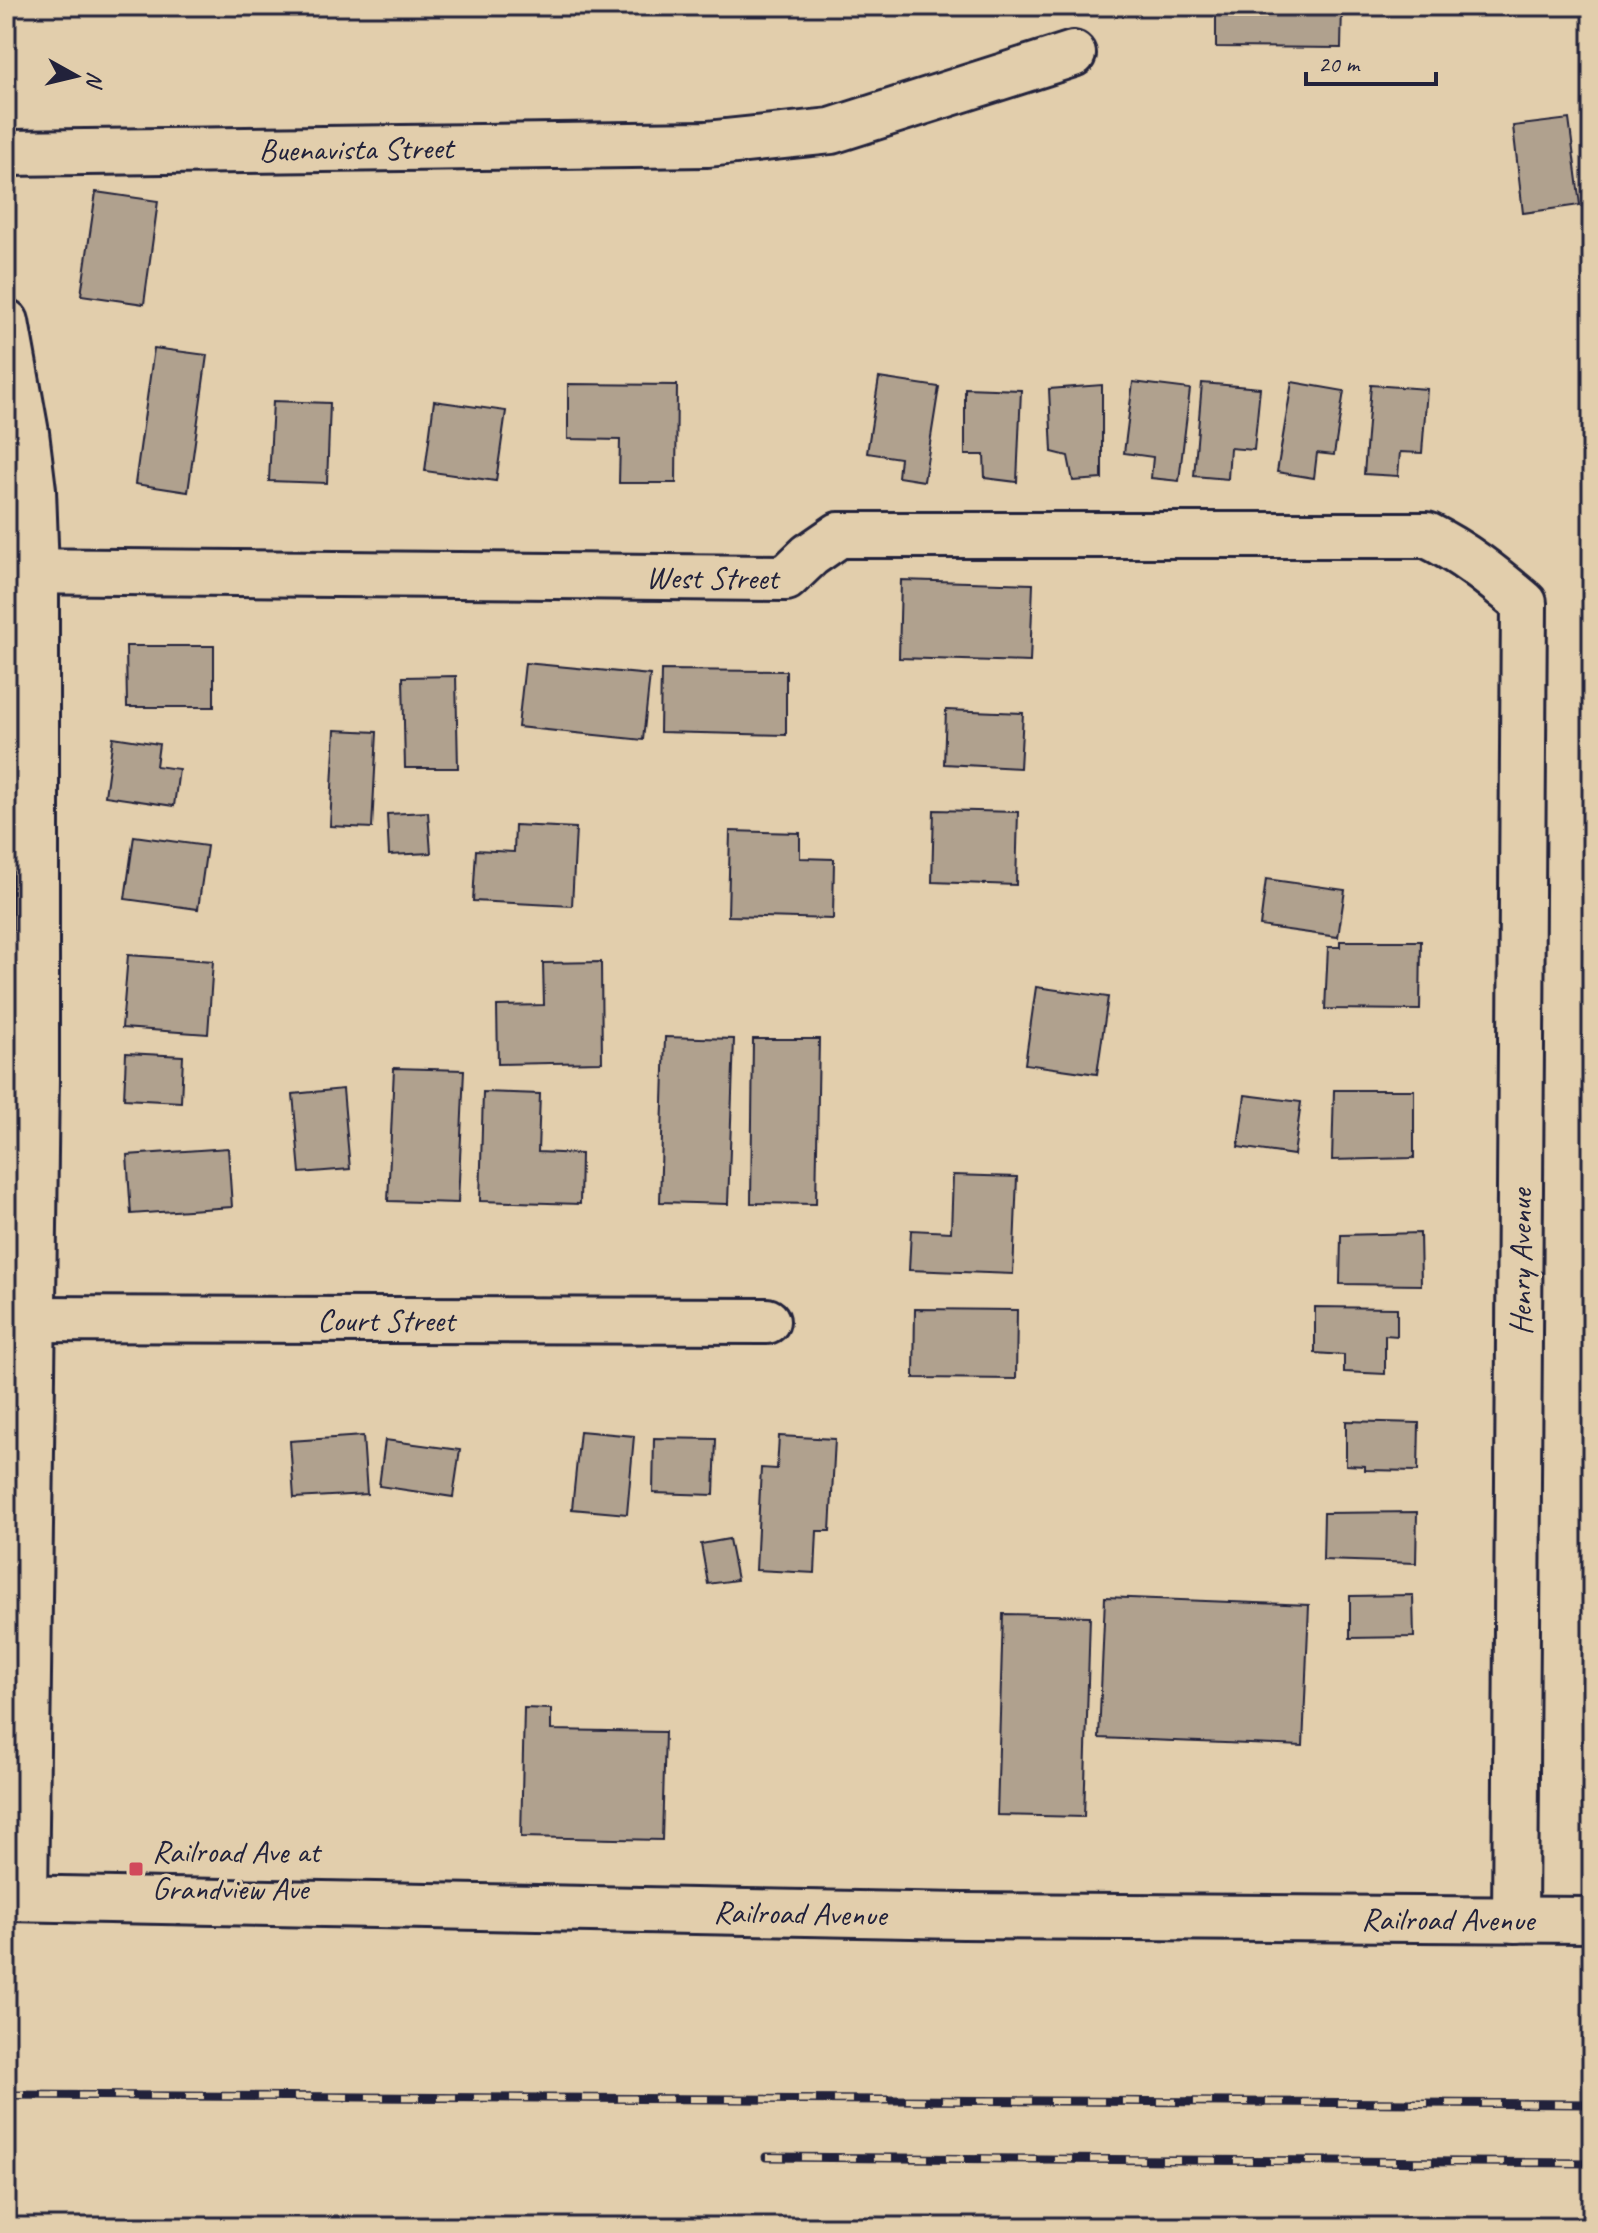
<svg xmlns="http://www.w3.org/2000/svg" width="1598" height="2233" viewBox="0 0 1598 2233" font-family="Caveat,sans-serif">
<rect width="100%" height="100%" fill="#e2ceac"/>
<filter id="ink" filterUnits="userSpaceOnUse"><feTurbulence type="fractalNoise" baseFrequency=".0125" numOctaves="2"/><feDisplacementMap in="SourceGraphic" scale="16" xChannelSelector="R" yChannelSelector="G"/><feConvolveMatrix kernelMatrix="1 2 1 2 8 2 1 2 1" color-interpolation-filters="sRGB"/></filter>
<g filter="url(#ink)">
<!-- building -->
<path fill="#b0a18e" stroke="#22223b" stroke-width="2" d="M1216,6H1342L1341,48L1216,47Z
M1569,119L1580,205L1523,213L1513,126Z
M96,192L158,201L144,304L81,295Z
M154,348L207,355L188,492L135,484Z
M879,378L939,387L924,481L898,477L900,458L867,453Z
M1133,382L1190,389L1179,481L1151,478L1153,457L1124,453Z
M1292,382L1344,391L1334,455L1317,453L1314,478L1277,472Z
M1202,383L1260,388L1254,450L1230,448L1228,479L1194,476Z
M568,384L677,385L676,483H619L620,440L568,439Z
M1102,385V479L1073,481L1068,456L1052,452L1049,389Z
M1371,385L1427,389L1422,453L1400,452L1398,476L1364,474Z
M965,388L1021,390L1017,482L985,478L984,455H965Z
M273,401L330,403L327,483L269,481Z
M434,401L506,411L496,481L425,471Z
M901,580L1033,584L1030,662L899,658Z
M126,646H214V707H127Z
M525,663L650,675L643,740L518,727Z
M661,670L786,671V735L660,732Z
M456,676L458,768H405L403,677Z
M946,710L1023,713L1020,768L944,764Z
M335,730L377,732L372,828L330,826Z
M113,737L159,744L156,766L179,769L174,806L105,796Z
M934,810L1018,812L1016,885L932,882Z
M428,812L431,853L389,855L387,814Z
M515,825L576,828L572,906L473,901L476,850L514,852Z
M730,831L800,833V858L834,859L833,919L728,916Z
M134,836L207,846L198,909L125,899Z
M1266,879L1345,890L1338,937L1260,926Z
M1340,941H1421L1420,1010L1325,1009L1328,947H1340Z
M128,955L213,961L208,1034L122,1028Z
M601,962L602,1062L498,1064L497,1006L544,1005L543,963Z
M1036,987L1108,997L1097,1074L1025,1064Z
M665,1037L734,1039L728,1204L660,1202Z
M753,1039H819L816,1204L751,1203Z
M126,1053L183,1056L181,1102L124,1099Z
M394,1068L464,1070L458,1203L388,1201Z
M343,1089L350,1169L300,1173L293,1094Z
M1334,1090H1414V1158L1332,1160Z
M483,1092L540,1094L538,1152L581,1154L580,1204L480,1201Z
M1245,1095L1301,1102L1294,1155L1238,1147Z
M228,1148L232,1207L131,1214L127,1155Z
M953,1175L1017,1177L1013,1274L909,1270L911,1230L951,1232Z
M1420,1233L1421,1285L1340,1284L1341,1235Z
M1315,1307L1397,1308V1336L1385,1335V1374L1344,1372V1355L1315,1353Z
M915,1309L1017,1310L1016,1379L914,1378Z
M1346,1421L1419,1423L1418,1471L1365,1470V1466L1346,1465Z
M580,1431L634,1436L627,1514L572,1509Z
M363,1436L367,1494L294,1498L290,1441Z
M779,1436L835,1439L830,1531H817L815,1573L756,1570L761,1468L777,1469Z
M654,1438L716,1439L714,1495L653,1493Z
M385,1440L460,1450L453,1497L379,1486Z
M1417,1512L1416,1563L1323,1560L1324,1513Z
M729,1539L737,1580L708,1584L701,1544Z
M1413,1595L1414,1637L1350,1638V1596Z
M1105,1597L1309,1605L1303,1746L1099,1738Z
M1003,1614L1090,1616L1084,1817L997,1815Z
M1592,1688V1800H1589Z
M524,1708L551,1709V1730L665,1732L662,1840L521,1837Z
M1349,2223H1394V2227H1349Z"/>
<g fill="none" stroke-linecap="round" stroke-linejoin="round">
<!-- minor casing -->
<g stroke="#22223b" stroke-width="50">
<g id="minor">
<path id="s1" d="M6,153L707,144L831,131L1073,54"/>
<path d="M6,322L26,433L33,490L36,571V1077L25,1898"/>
<path id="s2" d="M6,571L786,578L810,555L839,535H1427C1464,553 1493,577 1524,603L1515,1920"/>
<path id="s3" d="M6,1319L767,1321"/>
</g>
</g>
<!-- major casing -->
<g stroke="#22223b" stroke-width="50">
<g id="major">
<path id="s4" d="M6,1898L963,1916L1592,1920"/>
</g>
</g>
<!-- minor -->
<use href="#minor" stroke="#e2ceac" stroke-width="44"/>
<!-- major -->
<use href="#major" stroke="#e2ceac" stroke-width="44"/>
<!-- rail casing -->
<g stroke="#22223b" stroke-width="9">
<path id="rail" d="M6,2095L1592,2104
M766,2157L1592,2163"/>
</g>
<!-- rail -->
<use href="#rail" stroke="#e2ceac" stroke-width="6" stroke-dasharray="18" stroke-linecap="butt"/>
</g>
</g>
<!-- markers -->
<rect fill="#d1495b" stroke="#e2ceac" stroke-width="3" x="128" y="1861" width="16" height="16" rx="4"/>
<g text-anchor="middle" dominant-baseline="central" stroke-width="7" stroke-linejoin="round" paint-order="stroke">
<!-- street labels -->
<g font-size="32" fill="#22223b" stroke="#e2ceac">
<text stroke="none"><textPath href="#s1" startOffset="350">Buenavista Street</textPath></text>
<text stroke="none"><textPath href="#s2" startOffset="706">West Street</textPath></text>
<text transform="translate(1520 1262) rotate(-90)">Henry Avenue</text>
<text stroke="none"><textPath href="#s3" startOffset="380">Court Street</textPath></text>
<text stroke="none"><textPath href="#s4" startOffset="794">Railroad Avenue</textPath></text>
<text stroke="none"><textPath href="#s4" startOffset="1442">Railroad Avenue</textPath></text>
</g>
<!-- poi labels -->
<g font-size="32" fill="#22223b" stroke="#e2ceac" text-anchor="start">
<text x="152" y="1851">Railroad Ave at<tspan x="152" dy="37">Grandview Ave</tspan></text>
</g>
</g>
<!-- margin -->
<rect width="1598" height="2233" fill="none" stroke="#e2ceac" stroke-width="32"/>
<rect x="16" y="16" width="1566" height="2201" fill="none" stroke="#22223b" stroke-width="3" filter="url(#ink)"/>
<!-- north arrow -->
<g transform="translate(76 76) rotate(98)" stroke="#e2ceac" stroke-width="6" paint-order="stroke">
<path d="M0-6L14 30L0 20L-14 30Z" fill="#22223b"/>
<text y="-12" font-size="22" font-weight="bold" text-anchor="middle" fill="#22223b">N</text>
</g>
<!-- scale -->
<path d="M1306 72v12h130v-12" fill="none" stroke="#22223b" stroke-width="4"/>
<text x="1318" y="72" font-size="24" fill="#22223b" stroke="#e2ceac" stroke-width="6" paint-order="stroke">20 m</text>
</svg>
